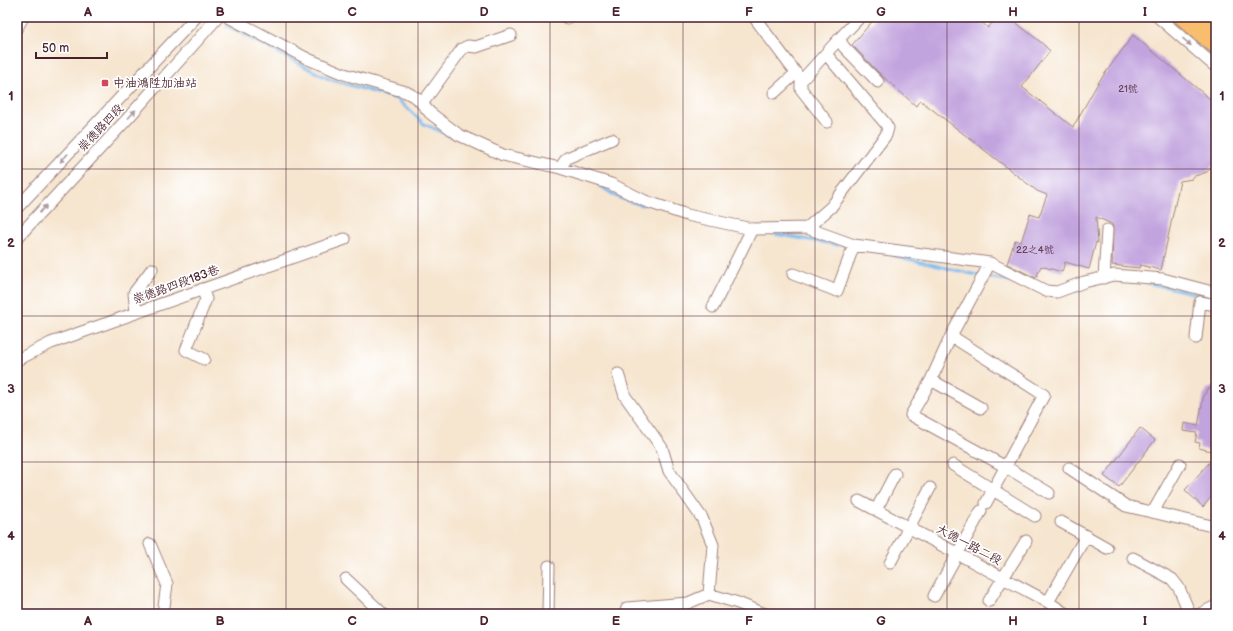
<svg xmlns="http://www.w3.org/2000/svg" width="1233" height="631" viewBox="0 0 1233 631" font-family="'Balsamiq Sans','LXGW WenKai TC',sans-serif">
<rect width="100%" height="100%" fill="#fff"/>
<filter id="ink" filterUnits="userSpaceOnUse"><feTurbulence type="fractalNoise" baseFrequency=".025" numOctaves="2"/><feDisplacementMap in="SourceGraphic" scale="8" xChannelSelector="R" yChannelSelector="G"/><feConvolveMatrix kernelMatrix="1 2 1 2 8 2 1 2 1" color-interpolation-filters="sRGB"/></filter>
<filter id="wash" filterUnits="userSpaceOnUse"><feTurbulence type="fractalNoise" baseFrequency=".012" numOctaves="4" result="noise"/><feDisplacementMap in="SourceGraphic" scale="16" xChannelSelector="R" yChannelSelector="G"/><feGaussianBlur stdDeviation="0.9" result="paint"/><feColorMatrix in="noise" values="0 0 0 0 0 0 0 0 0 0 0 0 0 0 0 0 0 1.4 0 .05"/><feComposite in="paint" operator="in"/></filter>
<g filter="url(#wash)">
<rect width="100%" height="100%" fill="#f6e5cf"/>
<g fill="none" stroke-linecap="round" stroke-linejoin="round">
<!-- stream -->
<path stroke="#79baee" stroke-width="3" d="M227,26L329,79L397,99L424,124L453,137
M599,185L617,197L642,205
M775,234L838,245
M895,256L981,276
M986,277L1018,282
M1148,283L1211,297"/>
</g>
<g id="blocks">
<!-- building -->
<path fill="#c1a3de" d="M876,17H976L988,28L997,17H1009L1043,44L1050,51L1022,87L1073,127L1098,83L1133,35L1216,104V162L1207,172L1192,177V179L1180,181L1161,270L1140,265L1139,268L1112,265L1113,227L1112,224L1096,217L1098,243L1096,242L1089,269L1065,262L1062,272L1041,266L1036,278L1007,264L1015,240L1021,242L1030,214L1039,217L1047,195L1037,191L920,100L916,106L879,73L852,45Z
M1216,384V416L1211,451L1199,448L1200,443L1195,442L1197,433L1183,431L1184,423L1198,426L1204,394H1206V390Z
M1140,428L1155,440L1119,487L1104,476Z
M1216,455V491L1203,507L1185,490Z"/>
</g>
</g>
<g filter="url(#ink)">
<use href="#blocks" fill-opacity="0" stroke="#a0827d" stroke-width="1"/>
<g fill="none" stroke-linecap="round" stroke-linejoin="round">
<!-- minor casing -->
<g stroke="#a0827d" stroke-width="13">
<path id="minor" d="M228,17L308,59L344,74L406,92L417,98L430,113L459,135L503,155L560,168L611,184L645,201L687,215L752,229L807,228L854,245L990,263L1046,291L1057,292L1084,282L1114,275L1163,279L1216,293
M754,17L796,73L774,93
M860,17L839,39L844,47L878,82
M1158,17L1216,67
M567,18L569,17
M17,28L23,17
M422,104L462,49L468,46L476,47L511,35
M827,122L801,89V81L839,39
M560,168L567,158L612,139
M17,208L196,17
M807,228L831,207L886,135L888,128L885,123L826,54
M17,238L129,117L218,17
M793,274L837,291L854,245
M1104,278L1107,230
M202,289L206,299L186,350L204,359
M713,307L752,229
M136,313L134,293L152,269
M951,336L931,380L911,415L1006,467L1049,493
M1196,338L1200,302L1216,305
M17,360L51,343L345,239
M618,374L625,396L662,448L669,471L702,518L713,545L709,594
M931,380L981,408
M953,465L1035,516
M1069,468L1126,506L1216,527
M859,501L1048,602L1066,614
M986,503L1044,395L951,336L990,263
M876,510L895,474
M1153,512L1180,464
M1061,522L1107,548
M150,544L167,584L163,614
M1133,558L1172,579L1179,588L1190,614
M890,563L930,488
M346,579L383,614
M934,596L981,511
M989,601L1026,541
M1048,602L1086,536
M548,614L549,566
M625,614L627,608L688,603L709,594L738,603L765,614
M1200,614L1216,606"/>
</g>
<!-- highway casing -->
<g stroke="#a0827d" stroke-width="18">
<path id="highway" d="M1182,17L1216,46
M1200,17L1216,31"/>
</g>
<!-- minor -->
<use href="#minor" stroke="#fff" stroke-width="11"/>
<!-- highway -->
<use href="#highway" stroke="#f9be6d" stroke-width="16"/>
</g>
<!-- one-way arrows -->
<defs><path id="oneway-solid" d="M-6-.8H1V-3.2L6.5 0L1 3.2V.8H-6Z"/></defs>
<g fill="#ae9aa0">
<use href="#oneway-solid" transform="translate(1187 42) rotate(41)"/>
<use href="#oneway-solid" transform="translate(132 114) rotate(-48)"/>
<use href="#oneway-solid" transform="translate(64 158) rotate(133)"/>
<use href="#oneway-solid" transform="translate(43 209) rotate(-47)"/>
</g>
</g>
<!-- grid -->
<path fill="none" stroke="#4a1f2b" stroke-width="1" stroke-opacity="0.55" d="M154,17V614M286,17V614M418,17V614M550,17V614M683,17V614M815,17V614M947,17V614M1079,17V614M17,169H1216M17,316H1216M17,462H1216"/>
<!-- markers -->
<rect fill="#d1495b" stroke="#fff" stroke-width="1.5" x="101" y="79" width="8" height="8" rx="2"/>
<g text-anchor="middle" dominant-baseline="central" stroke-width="3.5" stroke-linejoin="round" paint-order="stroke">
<!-- number labels -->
<g font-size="10" fill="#684058">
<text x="1128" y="89">21號</text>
<text x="1035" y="250">22之4號</text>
</g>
<!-- poi labels -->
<g font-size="12" fill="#4a1f2b" stroke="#fff" text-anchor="start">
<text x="113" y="83">中油鴻陞加油站</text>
</g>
<!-- street labels -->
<g font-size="12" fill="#4a1f2b" stroke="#fff">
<text transform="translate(101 128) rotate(-47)">崇德路四段</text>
<text transform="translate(176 285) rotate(-20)">崇德路四段183巷</text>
<text transform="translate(969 545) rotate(28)">大德一路二段</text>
</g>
</g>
<!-- margin -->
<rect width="1233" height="631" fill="none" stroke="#fff" stroke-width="44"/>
<!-- scale -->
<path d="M36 52v6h71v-6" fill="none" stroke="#4a1f2b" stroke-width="2"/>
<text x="42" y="52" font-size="12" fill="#4a1f2b" stroke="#ffffff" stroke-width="3" paint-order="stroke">50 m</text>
<rect x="22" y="22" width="1189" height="587" fill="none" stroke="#4a1f2b" stroke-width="1.5"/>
<g font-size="13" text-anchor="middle" font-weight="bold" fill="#4a1f2b">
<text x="88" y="16">A</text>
<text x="220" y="16">B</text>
<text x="352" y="16">C</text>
<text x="484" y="16">D</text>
<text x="616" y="16">E</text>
<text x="749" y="16">F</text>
<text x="881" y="16">G</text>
<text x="1013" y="16">H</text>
<text x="1145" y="16">I</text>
<text x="11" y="100">1</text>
<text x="1222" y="100">1</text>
<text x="11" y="247">2</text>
<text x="1222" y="247">2</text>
<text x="11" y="393">3</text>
<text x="1222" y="393">3</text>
<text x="11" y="540">4</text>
<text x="1222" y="540">4</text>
<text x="88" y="625">A</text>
<text x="220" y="625">B</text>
<text x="352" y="625">C</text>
<text x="484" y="625">D</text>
<text x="616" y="625">E</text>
<text x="749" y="625">F</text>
<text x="881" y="625">G</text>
<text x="1013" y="625">H</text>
<text x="1145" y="625">I</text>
</g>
</svg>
